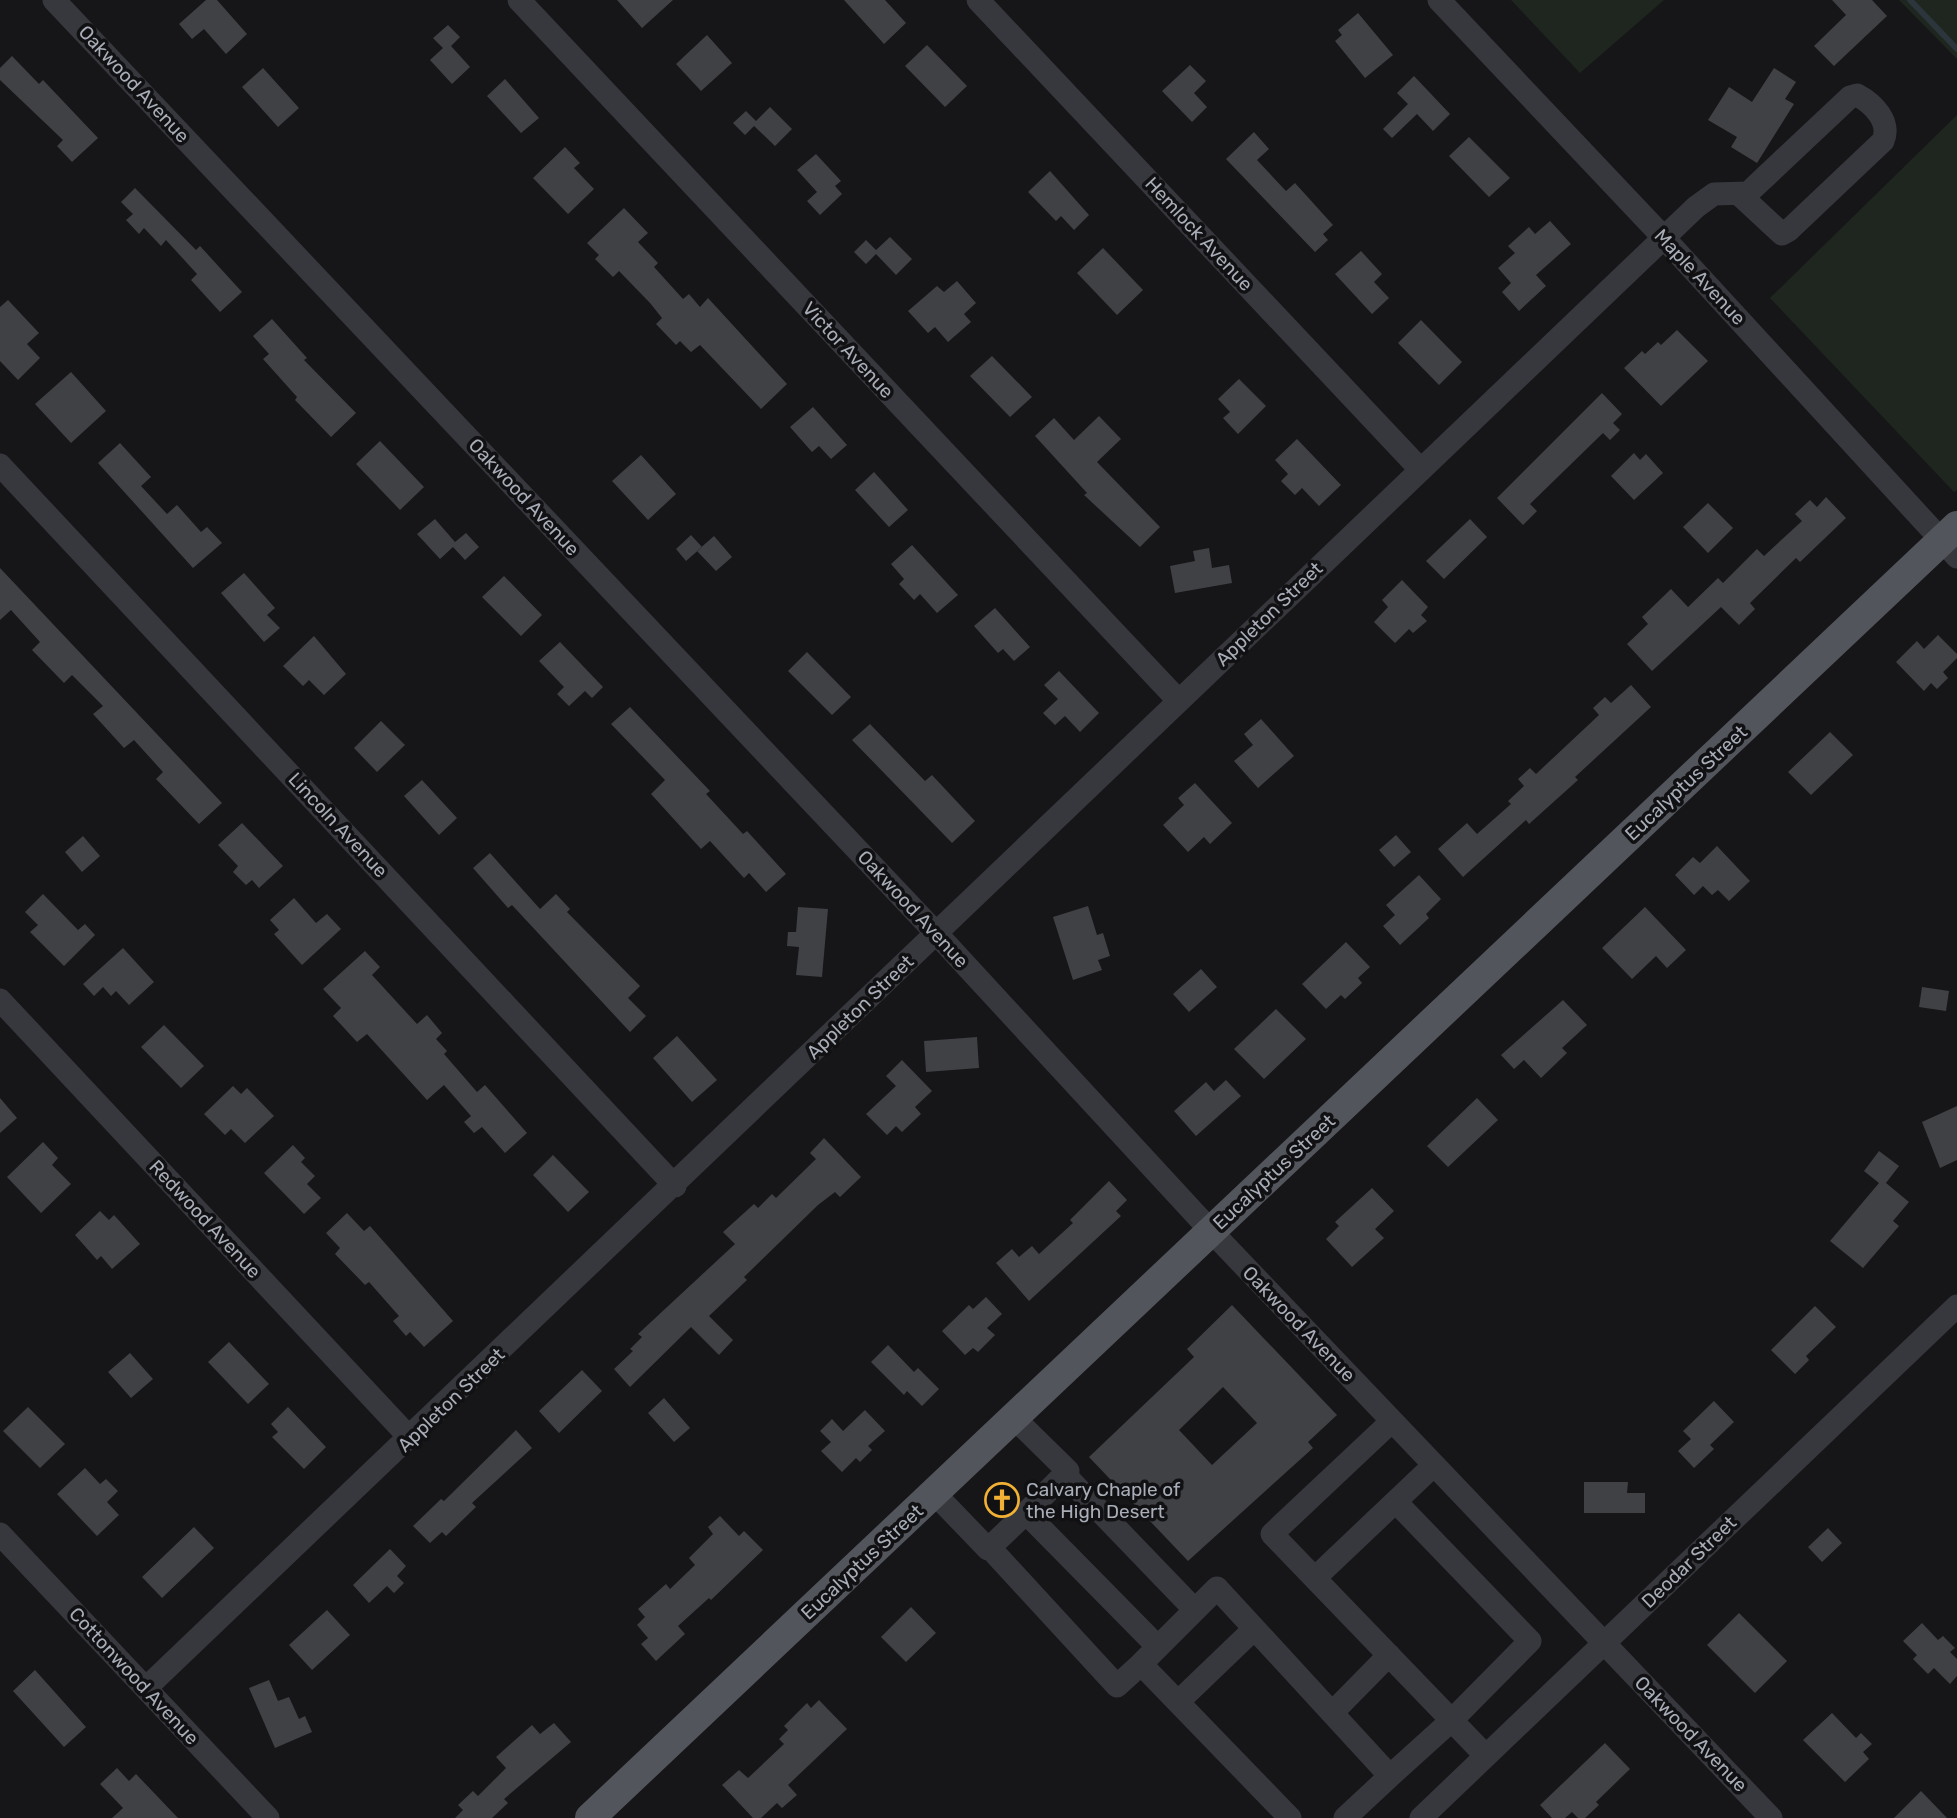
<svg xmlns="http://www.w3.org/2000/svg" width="1957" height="1818" viewBox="0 0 1957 1818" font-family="Rubik,sans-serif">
<rect width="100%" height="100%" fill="#161618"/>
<!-- green -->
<path fill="#1e261f" d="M1511,0H1664L1580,73Z
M1899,0H1957V59Z
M1957,115V490L1954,492L1770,298Z"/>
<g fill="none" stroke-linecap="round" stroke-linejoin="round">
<!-- stream -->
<path stroke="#2c353c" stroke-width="6" d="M1910,0L1957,49"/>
</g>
<!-- building -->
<path fill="#404145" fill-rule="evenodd" d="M206,0H217L247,34L226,54L204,29L192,39L179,24Z
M617,0H673L642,28Z
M844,0H885L906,23L884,44Z
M1832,0H1872L1887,16L1834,66L1814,46L1846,15Z
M1358,13L1393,55L1365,78L1335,41L1342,35L1338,30Z
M448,25L460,37L451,46L470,67L452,84L430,60L443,48L433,38Z
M707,35L732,63L701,91L676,64Z
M927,45L967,86L945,107L905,66Z
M12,56L39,84L43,80L98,138L72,162L57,146L63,140L0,80V68Z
M1190,65L1206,81L1194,93L1207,107L1192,122L1162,91Z
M263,68L299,108L278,127L242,87Z
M1774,68L1796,82L1785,99L1794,104L1757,163L1731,147L1737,137L1708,120L1729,87L1752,102Z
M1414,76L1450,114L1433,131L1417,114L1392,138L1383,129L1408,104L1397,93Z
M505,79L539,118L521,133L487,96Z
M770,107L792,129L775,146L754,126L745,135L733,123L746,111L756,121Z
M1254,132L1269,149L1257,160L1286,191L1295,183L1333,225L1323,234L1328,240L1315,252L1226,159Z
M1469,137L1510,178L1489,197L1449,156Z
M565,147L580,163L574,168L594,189L568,214L533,178Z
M816,154L841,181L835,186L842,194L820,215L807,201L817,192L797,170Z
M1050,171L1089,215L1074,230L1061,216L1056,221L1028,192Z
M135,188L196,250L200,246L242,292L220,312L191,280L197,274L166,240L161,246L144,228L139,234L126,220L133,214L121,202Z
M624,208L648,233L638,242L658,263L654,267L683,299L689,294L700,307L708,298L787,384L761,409L700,345L691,352L680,341L676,345L656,324L662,318L650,303L619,271L613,277L595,259L599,255L587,243Z
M1550,221L1571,244L1536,275L1546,286L1519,311L1502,292L1511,283L1498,268L1515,253L1508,246L1529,227L1535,234Z
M890,237L912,259L896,275L876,254L866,264L854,252L866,240L876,250Z
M1103,248L1143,290L1117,315L1077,273Z
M1361,251L1382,274L1374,282L1389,298L1372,314L1335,274Z
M957,281L976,303L964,314L971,322L948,342L935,327L928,333L908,311L937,286L944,292Z
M8,300L39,333L27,344L40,358L18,380L0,361V307Z
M272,319L307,358L304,360L356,413L331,437L295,400L297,397L263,359L269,354L253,336Z
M1421,320L1462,362L1439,385L1398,343Z
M1677,330L1708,361L1661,406L1624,368L1642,351L1645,354L1658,342L1661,345Z
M992,356L1032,397L1010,417L970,376Z
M71,372L106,411L71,443L35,404Z
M1239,379L1266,406L1238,434L1223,418L1230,412L1218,399Z
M1602,393L1622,414L1613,423L1620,430L1610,440L1603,433L1530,504L1537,511L1523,525L1497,498Z
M813,407L847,445L831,459L819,446L812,452L790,427Z
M1099,416L1121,439L1097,462L1160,527L1140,547L1084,495L1087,493L1035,436L1054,418L1074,440Z
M1297,439L1341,485L1319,506L1302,488L1295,495L1281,481L1288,474L1275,460Z
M380,441L424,487L400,510L356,464Z
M120,443L151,477L141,486L167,514L177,505L201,532L207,527L222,543L193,568L98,463Z
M1634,453L1640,460L1646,454L1663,473L1634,500L1611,476Z
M641,455L676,494L648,520L612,481Z
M874,472L908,510L889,527L855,490Z
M1826,497L1846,518L1800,562L1796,558L1750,603L1755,609L1739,625L1721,607L1652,671L1627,644L1648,624L1642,617L1671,589L1688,607L1718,578L1723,583L1757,549L1764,556L1802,521L1795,514L1810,500L1817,507Z
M1708,503L1733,528L1708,553L1683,527Z
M435,519L455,542L466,533L479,547L465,560L453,547L440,559L417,534Z
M1470,519L1487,537L1444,579L1426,561Z
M691,535L702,547L686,561L676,549Z
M714,536L732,557L716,571L697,551Z
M912,545L958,595L937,613L920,594L914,600L899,584L904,579L891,564Z
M1209,548L1212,568L1229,565L1232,583L1175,593L1170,566L1195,561L1193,551Z
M0,568L222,803L199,824L156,779L163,772L134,740L124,748L93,714L103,706L72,675L64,683L32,650L40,642L11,610L0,620Z
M244,573L275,608L267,615L280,628L264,642L221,593Z
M504,576L542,615L521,636L482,597Z
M1402,580L1428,607L1421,615L1427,621L1413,633L1409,629L1395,643L1374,622L1388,607L1382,600Z
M995,608L1030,647L1014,661L1003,649L998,653L974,626Z
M1938,635L1957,654V658L1943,672L1948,678L1937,689L1931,683L1924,691L1896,662L1917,641L1924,649Z
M314,636L346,674L324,695L309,680L303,686L283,666Z
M560,642L603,687L592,698L585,691L569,706L557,694L564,687L539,661Z
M807,652L851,697L832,715L788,671Z
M1059,671L1099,713L1080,732L1065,716L1055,725L1043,713L1058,699L1044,685Z
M1631,685L1651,707L1575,777L1578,780L1529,824L1526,820L1463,877L1438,849L1467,823L1477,834L1511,804L1508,801L1524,786L1518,779L1530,768L1536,774L1599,715L1593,708L1605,697L1611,703Z
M630,707L710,791L706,794L743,834L747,831L786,874L766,892L749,873L744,878L710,841L701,849L651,794L665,780L611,724Z
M1261,719L1294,756L1258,788L1234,761L1253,745L1244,734Z
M381,721L405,745L377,772L354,748Z
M870,724L925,781L932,775L975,821L952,843L852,740Z
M1830,732L1853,755L1811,795L1788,772Z
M422,780L457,818L439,835L404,796Z
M1195,783L1232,823L1210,844L1204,837L1188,852L1163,825L1184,805L1178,798Z
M242,823L283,866L259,888L252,880L246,885L233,872L238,866L218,845Z
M1396,835L1411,852L1394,867L1379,850Z
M83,836L100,856L82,872L65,852Z
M1717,846L1750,881L1729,901L1718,890L1712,895L1703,886L1694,895L1675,875L1693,857L1700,863Z
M490,853L540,909L556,894L570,909L567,912L640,986L628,998L646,1016L630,1032L512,905L508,908L473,868Z
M1419,875L1441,899L1426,914L1429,918L1400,945L1383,926L1395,915L1386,905Z
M43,894L78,930L85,924L95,935L64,966L30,932L38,925L25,912Z
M294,898L316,923L327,914L341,929L302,965L274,934L279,930L270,920Z
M1088,906L1097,935L1103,933L1110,956L1098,960L1102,970L1073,980L1053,917Z
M798,907L828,909L822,977L796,975L799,947L787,946L788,932H796Z
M1645,907L1686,950L1667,968L1656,956L1632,979L1602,948Z
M1346,942L1370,967L1358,978L1362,983L1345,999L1341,995L1326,1009L1302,984Z
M123,948L154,982L129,1005L116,991L111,996L103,987L94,996L83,984Z
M365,951L380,967L372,975L417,1024L427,1015L442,1033L436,1039L447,1051L444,1054L477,1092L485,1085L527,1133L505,1153L482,1127L474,1133L464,1122L471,1116L444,1085L427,1100L367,1034L357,1042L333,1016L341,1008L323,989Z
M1201,969L1217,987L1189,1012L1173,994Z
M1922,987L1949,991L1946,1011L1919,1007Z
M1563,1000L1587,1025L1562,1048L1567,1053L1541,1078L1524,1060L1514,1069L1501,1055Z
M1276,1009L1306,1039L1264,1079L1234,1049Z
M164,1025L204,1066L181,1088L141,1047Z
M677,1036L717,1080L692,1102L653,1058Z
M977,1037L979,1068L926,1072L924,1041Z
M902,1060L932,1091L915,1107L921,1114L902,1132L896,1126L887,1135L866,1114L896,1086L886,1076Z
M1226,1080L1241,1096L1196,1136L1174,1111L1206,1082L1214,1091Z
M233,1086L241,1094L247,1088L274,1116L245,1143L231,1129L225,1135L204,1114Z
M0,1098L17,1118L0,1133Z
M1477,1098L1498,1120L1448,1167L1427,1146Z
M1957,1106V1160L1940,1168L1922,1122Z
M824,1138L861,1177L840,1197L835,1192L818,1205L744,1277L747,1280L709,1316L733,1340L719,1355L691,1327L630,1387L614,1369L633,1351L630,1349L642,1337L638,1334L735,1244L723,1232L754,1204L758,1208L772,1194L776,1198L816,1159L810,1153Z
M43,1142L58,1158L52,1165L71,1184L41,1213L7,1177Z
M293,1145L305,1158L301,1162L315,1176L307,1184L321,1198L304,1214L264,1173Z
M1879,1151L1899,1166L1886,1183L1909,1202L1893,1221L1899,1226L1863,1268L1830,1241L1879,1183L1864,1171Z
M553,1155L589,1192L568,1212L533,1175Z
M1109,1181L1127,1200L1116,1211L1121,1216L1029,1301L996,1263L1012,1249L1019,1257L1032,1246L1039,1254L1073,1223L1070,1220Z
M1372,1188L1394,1211L1375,1229L1384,1238L1352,1267L1326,1239L1339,1226L1335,1222Z
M100,1211L109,1220L114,1215L140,1244L112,1269L101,1256L97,1260L75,1235Z
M347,1213L364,1231L370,1226L453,1321L424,1347L410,1332L406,1336L393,1321L399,1316L369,1282L365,1285L335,1254L340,1248L326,1233Z
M986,1297L1002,1314L987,1328L995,1335L978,1352L973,1348L965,1355L942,1331L969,1305L973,1309Z
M1232,1305L1337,1415L1308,1442L1313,1448L1188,1561L1089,1457L1194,1357L1187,1349ZM1223,1387L1257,1423L1212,1465L1179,1430Z
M1815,1306L1836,1327L1806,1356L1809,1360L1795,1374L1771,1350Z
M229,1342L269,1384L248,1404L208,1362Z
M888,1345L914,1372L918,1368L939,1389L922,1406L907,1391L904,1395L871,1362Z
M130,1353L153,1379L131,1398L108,1372Z
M582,1370L602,1391L559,1433L539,1411Z
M664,1398L690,1428L674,1442L648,1413Z
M1714,1401L1734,1422L1710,1445L1714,1449L1694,1468L1678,1451L1691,1439L1683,1431Z
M28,1407L65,1444L40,1468L3,1431Z
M288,1407L326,1447L304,1469L272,1437L278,1432L271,1424Z
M865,1410L885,1431L868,1446L872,1450L860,1462L856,1458L842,1472L821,1451L831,1442L820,1431L832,1419L843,1431Z
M516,1430L532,1448L472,1503L476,1507L446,1536L442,1532L430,1543L413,1526L441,1499L444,1501Z
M85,1468L100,1484L106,1479L118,1491L107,1502L119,1515L97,1536L57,1494Z
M1584,1482H1628L1627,1493H1645V1513H1584Z
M720,1516L739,1536L744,1531L763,1550L711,1600L709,1598L678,1626L685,1634L656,1661L641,1644L648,1638L637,1625L645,1617L638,1609L666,1584L670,1589L695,1565L689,1558L713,1534L708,1527Z
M194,1527L214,1548L162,1598L142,1577Z
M1828,1528L1842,1543L1822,1562L1808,1547Z
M390,1549L406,1566L397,1576L404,1583L394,1593L387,1586L369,1603L353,1585Z
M911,1607L936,1633L906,1662L881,1637Z
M327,1610L350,1635L312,1670L289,1645Z
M1739,1613L1787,1661L1755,1693L1707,1645Z
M1922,1623L1938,1640L1943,1636L1955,1648L1950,1652L1957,1659V1676L1950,1684L1934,1668L1928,1674L1913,1659L1917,1655L1903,1641Z
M35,1670L86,1727L64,1747L13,1691Z
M269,1680L278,1701L289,1697L299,1719L305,1716L312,1732L275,1748L249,1688Z
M819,1700L847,1729L788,1785L797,1795L782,1808L777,1803L761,1818H753L722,1785L739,1770L748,1778L784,1744L779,1739L788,1730L784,1726L807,1703L811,1708Z
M1832,1713L1856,1738L1861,1733L1872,1744L1863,1752L1869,1759L1845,1782L1803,1740Z
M554,1723L571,1742L504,1799L508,1803L492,1818H455L463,1810L458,1805L473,1791L478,1796L506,1768L496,1757L532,1725L540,1734Z
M1605,1743L1630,1769L1596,1802L1599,1805L1585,1818H1578L1572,1812L1565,1818H1552L1540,1805Z
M117,1768L129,1781L136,1774L178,1818H112L123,1808L100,1784Z
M1921,1791L1947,1818H1894Z"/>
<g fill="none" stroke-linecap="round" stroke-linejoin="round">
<!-- minor -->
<path stroke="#37383d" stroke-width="23" d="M54,0L936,933L1211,1231L1771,1818
M519,0L1178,700
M978,0L1420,469
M1439,0L1664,238L1957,557
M0,465L675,1186
M0,1000L410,1438
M1014,1418L1068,1471L1026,1513
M1392,1421L1272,1534L1486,1756
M1065,1475L1195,1610
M934,1493L988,1549L1026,1513L1158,1647
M0,1534L268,1818
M989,1547L1117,1686L1141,1664
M1315,1578L1434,1465
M146,1688L1696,207L1714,194L1748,193L1850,97L1857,95C1874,104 1891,122 1883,141L1789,230L1782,234L1741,196
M1178,1702L1254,1629
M1332,1713L1389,1655
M1290,1818L1141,1664L1217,1588L1390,1776L1452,1720L1530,1641L1396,1502
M1345,1818L1390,1776
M1421,1818L1957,1306"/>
<!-- major -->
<path stroke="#53555c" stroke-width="30" d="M590,1818L1957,526"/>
</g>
<!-- icons -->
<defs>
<g id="church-ring" transform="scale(1.75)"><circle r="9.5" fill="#111113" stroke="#f2b134" stroke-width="1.5"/><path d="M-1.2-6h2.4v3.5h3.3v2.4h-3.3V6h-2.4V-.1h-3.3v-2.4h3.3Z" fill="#f2b134"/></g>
</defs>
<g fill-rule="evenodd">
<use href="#church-ring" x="1002" y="1500"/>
</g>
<g text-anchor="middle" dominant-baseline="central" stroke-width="7" stroke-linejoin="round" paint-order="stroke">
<!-- street labels -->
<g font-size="19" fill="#a8adb8" stroke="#111113">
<text transform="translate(134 84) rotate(47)">Oakwood Avenue</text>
<text transform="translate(1199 234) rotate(47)">Hemlock Avenue</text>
<text transform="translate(1700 277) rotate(47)">Maple Avenue</text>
<text transform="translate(848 350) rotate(47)">Victor Avenue</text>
<text transform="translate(524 497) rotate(47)">Oakwood Avenue</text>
<text transform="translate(1269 614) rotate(-44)">Appleton Street</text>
<text transform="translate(1686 783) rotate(-43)">Eucalyptus Street</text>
<text transform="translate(338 825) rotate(47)">Lincoln Avenue</text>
<text transform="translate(913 909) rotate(47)">Oakwood Avenue</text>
<text transform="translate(860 1007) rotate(-44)">Appleton Street</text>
<text transform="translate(1274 1172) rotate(-43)">Eucalyptus Street</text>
<text transform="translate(205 1219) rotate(47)">Redwood Avenue</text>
<text transform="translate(1299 1324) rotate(46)">Oakwood Avenue</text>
<text transform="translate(451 1400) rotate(-44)">Appleton Street</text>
<text transform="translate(862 1562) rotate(-43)">Eucalyptus Street</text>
<text transform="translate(1689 1562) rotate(-44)">Deodar Street</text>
<text transform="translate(134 1676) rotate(47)">Cottonwood Avenue</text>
<text transform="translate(1691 1734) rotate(46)">Oakwood Avenue</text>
</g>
<!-- poi labels -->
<g font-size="19" fill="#a8adb8" stroke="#111113" text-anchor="start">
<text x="1026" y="1489">Calvary Chaple of<tspan x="1026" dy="22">the High Desert</tspan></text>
</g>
</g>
</svg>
